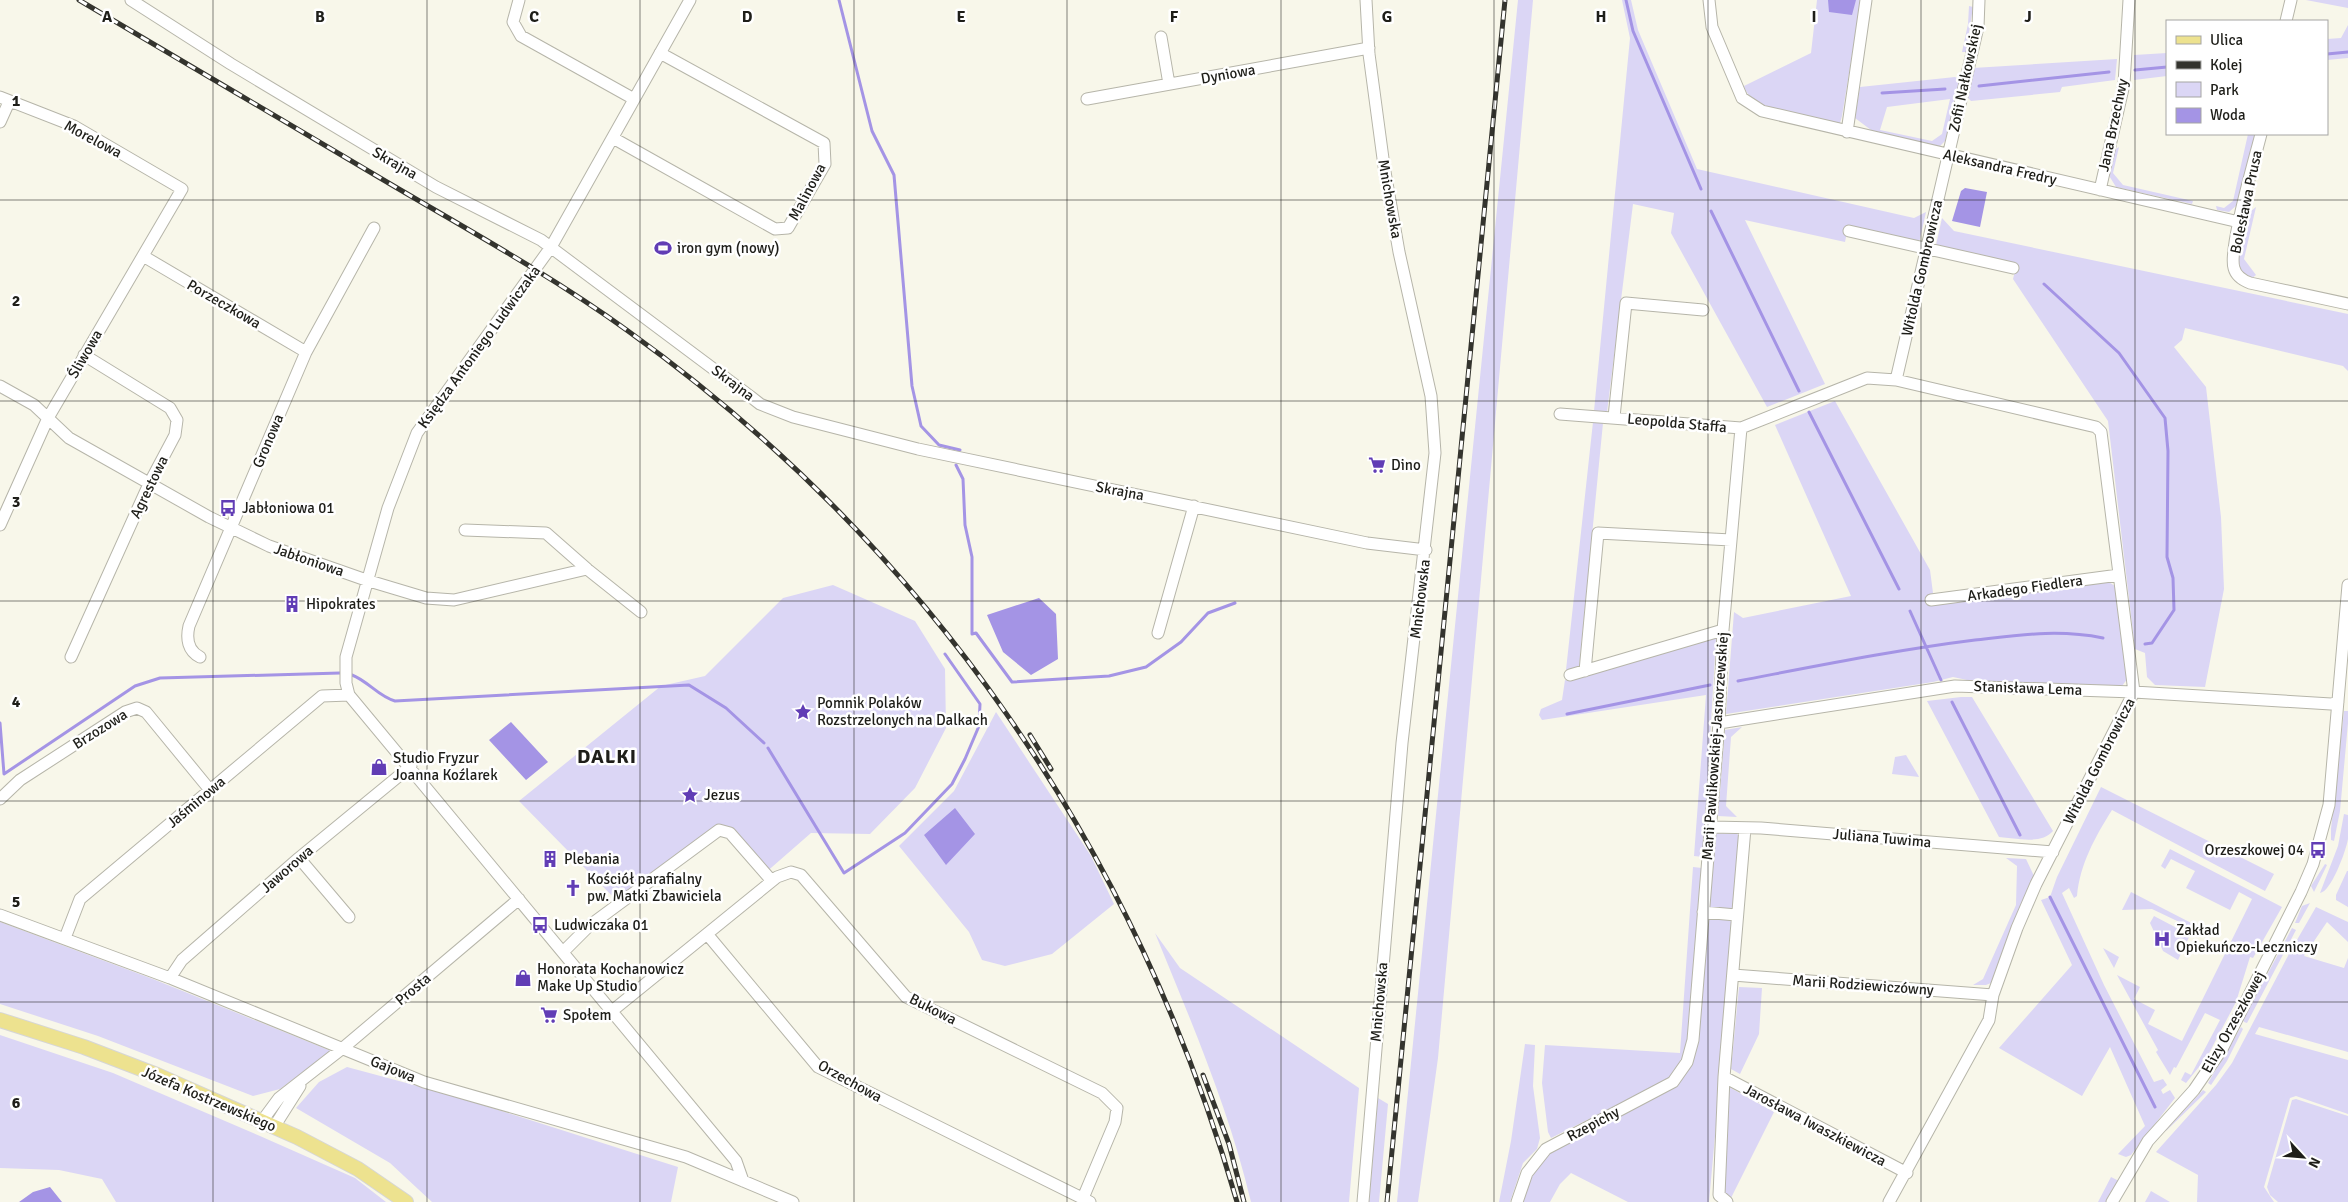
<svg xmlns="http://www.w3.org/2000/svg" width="2348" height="1202" viewBox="0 0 2348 1202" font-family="Signika,sans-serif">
<rect width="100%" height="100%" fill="#f8f7ea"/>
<!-- green -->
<path fill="#dbd6f5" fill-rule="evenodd" d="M1518,0H1533L1438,1058L1418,1202H1397Z
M1622,0H1631L1638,30L1697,169L1914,218L1926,212L1919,243L1848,227L1845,242L1745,220L1825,384L1767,407L1671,233L1674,213L1633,204L1607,412L1594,411L1630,38Z
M1817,0H1861L1842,116L1840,123L1835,125C1812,119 1750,111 1744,86L1811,53Z
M2306,0H2348V8Z
M1969,6L1973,7L1966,52H1962L1968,24Z
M2348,25V58L2327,60V39L2341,38Z
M2167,53V76L2134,80V55Z
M2117,59L2115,80L2062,87L2060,92L1971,101L1967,97L1973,68Z
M1955,77L1960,80L1945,141L1939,147L1879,136L1855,118L1860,87ZM1950,99L1942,134L1932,141L1880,130L1887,107Z
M2248,134H2255L2237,205L2229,212L2217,210L2216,206L2224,208L2233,201Z
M2119,147L2113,173L2123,185L2193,201L2192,204L2116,187L2108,174L2114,150Z
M2256,207L2244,259L2256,275L2252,278L2241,271L2238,258L2247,214Z
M1942,218L1954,231L2348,314V371L2343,366L2185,328L2182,340L2174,347L2206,387L2221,517L2224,589L2205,687L2155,685L2147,677L2145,653L2135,649L2108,421L2013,279L2017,263L1936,245Z
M1835,401L1930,570L1933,593L1928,595L1931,605L2107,581L2115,586L2128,678L2122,686L1967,680L1953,677L1933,682L1726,714L1734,612L1743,618L1851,596L1775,425Z
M1593,422L1603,423L1579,668L1566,670Z
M833,585L915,621L945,669L946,728L915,788L870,834L811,833L764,874L726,831L621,905L519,801L661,686L705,676L783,598Z
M1716,638L1703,857L1694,856L1706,695L1542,720L1539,715L1541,709L1562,700L1565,680L1569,681Z
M1961,697H1972L2053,831C2041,845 2016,838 1999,837L1927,701Z
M2344,711H2348V723L2340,811L2334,841L2331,840V829Z
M996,712L1091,856L1114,904L1052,954L1005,966L982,960L969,932L899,846L954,791Z
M1742,727L1731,737L1726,806L1737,817L1718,816L1725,730Z
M1906,755L1918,775L1919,777L1892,774L1895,757Z
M2101,787L2274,874L2265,891L2112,810C2095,837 2080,864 2077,896L2074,898L2069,888L2062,893L2104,985L2154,1082L2163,1079L2167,1085L2161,1090L2163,1094L2170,1090L2175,1098L2131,1155L2126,1157L2118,1154L2145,1126L2110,1047L2082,1096L1999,1048L2072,965L2041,900L2050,897L2057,877Z
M2344,814L2348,815C2348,823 2348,832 2348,839C2346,851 2331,892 2320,893L2338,846Z
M1713,833L1737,834L1741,837L1735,906L1729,909L1707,908Z
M2170,849L2282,907L2253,958L2250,957L2236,1002L2207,1057L2186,1083L2181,1080L2185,1072L2191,1075L2220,1020L2205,1013L2176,1068L2174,1067L2170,1075L2156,1052L2158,1050L2117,975L2140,987L2134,999L2155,1010L2148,1024L2182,1041L2252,899L2239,892L2230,910L2186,888L2195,871L2171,859L2165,869L2161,866Z
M2006,858L2026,859L2034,876L2016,915L1991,983L1986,985H1973L1983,979L2016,905L2017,866Z
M2325,864L2327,865L2314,892L2311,886Z
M1693,867L1702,868L1689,1036L1684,1058L1667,1080L1551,1138L1548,1132L1542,1083L1545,1045L1680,1053Z
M2347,871H2348V907L2336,900V895Z
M2131,892L2201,928L2196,930L2152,909L2122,910Z
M2310,903L2299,923H2295L2302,906Z
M2316,907L2348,922V942L2327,922L2304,956L2344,968L2348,958V1052L2259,1027L2255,1034L2348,1060V1114L2296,1096L2290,1098L2264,1187L2274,1202H2197L2198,1175L2156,1152L2216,1085L2232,1063L2290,952Z
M2154,916L2190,935L2178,960L2163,951L2150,923Z
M1706,917L1730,920L1734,926L1709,1202H1628L1571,1173L1560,1184L1550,1202H1523L1532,1174L1549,1154L1678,1085L1692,1063Z
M0,922L153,979L331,1051L280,1089L253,1096L98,1036L0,1004Z
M2292,928L2296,930L2247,1023L2244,1022L2243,1020Z
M1155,933L1180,968L1359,1088L1349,1202H1251C1229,1109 1191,1021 1155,933Z
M2103,948L2119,957L2114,968Z
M1739,987L1762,988L1759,1034L1740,1074L1731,1069Z
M2241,1027L2243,1029L2227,1061L2211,1085L2208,1083Z
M0,1035L113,1073L260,1136L355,1178L386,1202H116L102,1179L59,1170L0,1168Z
M1525,1044L1535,1045L1533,1086L1540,1138L1537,1149L1523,1163L1510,1202H1499L1511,1141Z
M347,1067L451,1095L678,1167L671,1202H432L390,1163L296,1108L319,1082Z
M1729,1087L1774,1112L1731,1198L1720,1193Z
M2203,1090L2206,1092L2166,1131L2167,1129Z
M1378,1098L1388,1104L1379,1202H1369Z
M2296,1099L2348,1116V1202H2278L2270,1195L2267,1187L2292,1100Z
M2111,1177L2119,1181L2107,1202H2098Z
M2151,1191L2170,1202H2145Z"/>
<!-- water -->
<path fill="#a494e5" d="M1828,0H1856L1852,15L1829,12Z
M1965,188L1987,192L1980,227L1952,221L1961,191Z
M1039,598L1056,614L1058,659L1031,675L1003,652L987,615Z
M511,722L548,762L526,780L489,740Z
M955,808L975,834L946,865L924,835Z
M50,1187L62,1202H19L33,1192Z"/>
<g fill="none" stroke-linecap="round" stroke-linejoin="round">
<!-- stream -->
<path stroke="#a494e5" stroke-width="3" d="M839,0L872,131L894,175L912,386L921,426L939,445L960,450
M1626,0L1633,31L1701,189
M2327,54L2348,52
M2135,70L2167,67
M1979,86L2109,72
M1882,93L1945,89
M1711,211L1799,391
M2044,284L2119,353L2165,418L2168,451L2167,557L2173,578L2174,610L2152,643L2145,644
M1809,412L1899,589
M956,465L963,479L965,525L972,557V634L976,633L1012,682L1109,676L1146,667L1181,642L1208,613L1235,603
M1910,611L1941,680
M352,675C368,681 379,697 395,701L689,685L726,708L764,743
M1738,681C1817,666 1895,650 1975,640C2020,635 2058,629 2103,638
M1952,702L2020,835
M1567,714L1710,685
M0,723L4,774L135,686L160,678L340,673
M768,748L844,873L905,833L952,784L965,759L979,726L980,704L945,654
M2050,897L2155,1107"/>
<!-- minor casing -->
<g stroke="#b6b5a9" stroke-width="13">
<path id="minor" d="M131,0L231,64L436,187L541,240L751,397L760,404L793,417L918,449L1367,543L1426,550
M519,0L513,22L521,36L634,99
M690,0L551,247L417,433L388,508L346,657V683L349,695L736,1161L743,1181
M1709,0L1712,27L1742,98L1762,111L2239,222
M2286,21L2291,0
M1161,37L1169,84
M0,97L74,126L182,189L48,418L0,525
M1087,99L1369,48
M0,122L9,102
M1847,132L1866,0
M2261,134C2255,158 2228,250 2234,268C2236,276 2242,280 2250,283L2348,304
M613,138L775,229L788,228L825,164L824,143L660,53
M2100,190L2124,84L2129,0
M1849,231L2013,268
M143,256L306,352
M1896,380L1978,27L1979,0
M0,386L34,405L69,438L209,517L269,546L366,580L426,598L454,600L587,569L641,612
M1560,414L1741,428L1867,378L1896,380L2096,427L2101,432L2134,692L2036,884L2017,928L1993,995L1989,1020L1889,1202
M1614,417L1626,303L1703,310
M465,530L546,533L587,569
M1931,600L2119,575
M1158,633L1194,506
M71,657L149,484L175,435L177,420L170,408L84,355
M200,657C188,651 186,639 189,626L306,352L374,228
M1585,671L1598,533L1731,540
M1570,675L1723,630
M1719,723L1955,686L2134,692L2331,704L2338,702
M0,799L20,780L125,712L137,708L146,712L210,790
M1710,827L1761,828L2053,852
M299,858L349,917
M1703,912L1736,915
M0,915L170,978L424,1082L686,1157L793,1202
M707,934L818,1067L1090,1202
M65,938L80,899L322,696L349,695
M563,952L589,926L719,830L730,833L772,881
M1733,975L1993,995
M170,978L182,960L299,858L411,766
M612,1011L777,877L791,872L801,875L906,997L1102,1093L1117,1108L1115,1122L1083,1198
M1724,1077L1907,1173
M262,1121L279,1098L343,1048L519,899
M274,1127L300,1086
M1363,1202L1402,743L1435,453L1431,396L1399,252L1384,166L1369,54L1366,0
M1517,1202L1527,1173L1546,1149L1673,1082L1687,1062L1693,1040L1719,723L1723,630L1741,428
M1727,1202L1719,1195L1724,1077L1745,828
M2112,1202L2148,1141L2194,1090L2222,1049L2301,892L2313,864L2329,805L2348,585"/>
</g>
<!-- major casing -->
<g stroke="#d6d6d6" stroke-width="16">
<path id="major" d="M0,1020L84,1047L157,1075L297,1137L358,1169L406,1202"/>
</g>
<!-- minor -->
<use href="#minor" stroke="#fff" stroke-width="11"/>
<!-- major -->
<use href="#major" stroke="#ede28f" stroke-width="14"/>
<!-- rail casing -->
<g stroke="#34342e" stroke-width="5">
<path id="rail" d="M79,0C183,62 288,123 392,185C472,232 553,277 628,331C928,546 1135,848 1237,1202
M1030,735L1051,769
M1203,1075L1229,1144L1244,1202
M1387,1202L1505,0"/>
</g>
<!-- rail -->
<use href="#rail" stroke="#fff" stroke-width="3" stroke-dasharray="9" stroke-linecap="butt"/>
</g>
<!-- grid -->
<path fill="none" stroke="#1e1e19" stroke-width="1" stroke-opacity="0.55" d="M213,0V1202M427,0V1202M640,0V1202M854,0V1202M1067,0V1202M1281,0V1202M1494,0V1202M1708,0V1202M1921,0V1202M2135,0V1202M0,200H2348M0,401H2348M0,601H2348M0,801H2348M0,1002H2348"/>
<!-- icons -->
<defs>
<g id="stadium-bare" transform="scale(1.35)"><path d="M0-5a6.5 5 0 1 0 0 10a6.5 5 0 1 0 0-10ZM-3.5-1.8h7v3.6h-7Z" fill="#613db5" stroke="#fff" stroke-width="2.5" paint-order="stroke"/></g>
<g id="supermarket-bare" transform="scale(1.35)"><path d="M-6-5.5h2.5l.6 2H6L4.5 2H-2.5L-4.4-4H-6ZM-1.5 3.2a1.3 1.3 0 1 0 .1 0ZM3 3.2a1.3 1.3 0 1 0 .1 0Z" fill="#613db5" stroke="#fff" stroke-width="2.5" paint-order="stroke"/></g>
<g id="bus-bare" transform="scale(1.35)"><path d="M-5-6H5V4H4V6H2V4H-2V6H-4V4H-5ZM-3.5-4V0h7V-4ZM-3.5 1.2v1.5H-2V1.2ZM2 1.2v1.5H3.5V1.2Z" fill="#613db5" stroke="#fff" stroke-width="2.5" paint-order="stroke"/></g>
<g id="building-bare" transform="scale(1.35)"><path d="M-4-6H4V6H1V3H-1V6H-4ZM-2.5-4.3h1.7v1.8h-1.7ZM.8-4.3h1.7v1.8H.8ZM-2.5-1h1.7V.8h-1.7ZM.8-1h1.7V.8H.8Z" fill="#613db5" stroke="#fff" stroke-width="2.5" paint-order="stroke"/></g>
<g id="sight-bare" transform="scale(1.35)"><path d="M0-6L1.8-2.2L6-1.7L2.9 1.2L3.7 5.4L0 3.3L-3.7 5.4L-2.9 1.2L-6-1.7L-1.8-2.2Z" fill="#613db5" stroke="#fff" stroke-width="2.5" paint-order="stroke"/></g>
<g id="shop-bare" transform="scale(1.35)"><path d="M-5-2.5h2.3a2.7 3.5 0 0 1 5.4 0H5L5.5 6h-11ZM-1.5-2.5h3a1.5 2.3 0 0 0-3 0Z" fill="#613db5" stroke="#fff" stroke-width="2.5" paint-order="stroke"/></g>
<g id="church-bare" transform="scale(1.35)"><path d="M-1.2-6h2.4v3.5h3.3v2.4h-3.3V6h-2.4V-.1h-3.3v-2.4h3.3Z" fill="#613db5" stroke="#fff" stroke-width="2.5" paint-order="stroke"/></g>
<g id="hospital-bare" transform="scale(1.35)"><path d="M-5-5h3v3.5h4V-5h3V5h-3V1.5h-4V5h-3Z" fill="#613db5" stroke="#fff" stroke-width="2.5" paint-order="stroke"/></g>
</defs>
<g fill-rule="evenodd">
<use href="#stadium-bare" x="663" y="248"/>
<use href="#supermarket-bare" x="1377" y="465"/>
<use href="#bus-bare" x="228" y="508"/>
<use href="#building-bare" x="292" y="604"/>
<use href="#sight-bare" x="803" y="712"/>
<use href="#shop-bare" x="379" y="767"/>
<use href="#sight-bare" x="690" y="795"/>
<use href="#bus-bare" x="2318" y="850"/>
<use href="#building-bare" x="550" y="859"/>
<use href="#church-bare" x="573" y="888"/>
<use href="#bus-bare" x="540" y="925"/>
<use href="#hospital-bare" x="2162" y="939"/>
<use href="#shop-bare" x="523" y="978"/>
<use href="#supermarket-bare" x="549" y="1015"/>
</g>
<g text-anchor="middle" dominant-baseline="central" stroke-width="5" stroke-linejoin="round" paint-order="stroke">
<!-- street labels -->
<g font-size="15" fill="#1e1e19" stroke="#fff">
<text transform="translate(1228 74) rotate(-10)">Dyniowa</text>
<text transform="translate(1965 78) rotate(-78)">Zofii Nałkowskiej</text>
<text transform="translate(2113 125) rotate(-78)">Jana Brzechwy</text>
<text transform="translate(93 139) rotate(28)">Morelowa</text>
<text transform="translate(395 163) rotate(30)">Skrajna</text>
<text transform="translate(2000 167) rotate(13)">Aleksandra Fredry</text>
<text transform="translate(807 192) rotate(-62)">Malinowa</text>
<text transform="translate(1390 199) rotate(80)">Mnichowska</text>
<text transform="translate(2246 202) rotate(-78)">Bolesława Prusa</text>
<text transform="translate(1922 268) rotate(-77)">Witolda Gombrowicza</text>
<text transform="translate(224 304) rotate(30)">Porzeczkowa</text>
<text transform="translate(479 347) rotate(-54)">Księdza Antoniego Ludwiczaka</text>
<text transform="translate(85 354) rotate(-60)">Śliwowa</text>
<text transform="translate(733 383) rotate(37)">Skrajna</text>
<text transform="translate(1677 423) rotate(5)">Leopolda Staffa</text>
<text transform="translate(268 441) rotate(-67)">Gronowa</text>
<text transform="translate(149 487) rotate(-64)">Agrestowa</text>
<text transform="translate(1120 491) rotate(11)">Skrajna</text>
<text transform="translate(309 560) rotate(19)">Jabłoniowa</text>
<text transform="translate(2025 588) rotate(-8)">Arkadego Fiedlera</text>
<text transform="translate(1420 599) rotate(-83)">Mnichowska</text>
<text transform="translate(2028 688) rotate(2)">Stanisława Lema</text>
<text transform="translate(100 729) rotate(-32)">Brzozowa</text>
<text transform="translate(1715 746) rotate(-86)">Marii Pawlikowskiej-Jasnorzewskiej</text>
<text transform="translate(2099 761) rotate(-63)">Witolda Gombrowicza</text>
<text transform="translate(196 802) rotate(-40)">Jaśminowa</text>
<text transform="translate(1882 838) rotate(5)">Juliana Tuwima</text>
<text transform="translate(287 869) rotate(-41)">Jaworowa</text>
<text transform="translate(1863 985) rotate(4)">Marii Rodziewiczówny</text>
<text transform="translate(413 989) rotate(-40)">Prosta</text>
<text transform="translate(1379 1002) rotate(-85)">Mnichowska</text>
<text transform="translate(933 1009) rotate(27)">Bukowa</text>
<text transform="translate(2233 1022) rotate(-61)">Elizy Orzeszkowej</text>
<text transform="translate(393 1069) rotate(22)">Gajowa</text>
<text transform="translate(850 1081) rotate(29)">Orzechowa</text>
<text transform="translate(209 1099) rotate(23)">Józefa Kostrzewskiego</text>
<text transform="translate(1593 1124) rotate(-28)">Rzepichy</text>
<text transform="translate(1815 1125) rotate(28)">Jarosława Iwaszkiewicza</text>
</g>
<!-- poi labels -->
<g font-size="15" fill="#1e1e19" stroke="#fff" text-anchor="start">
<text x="677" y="248">iron gym (nowy)</text>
<text x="1391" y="465">Dino</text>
<text x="242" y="508">Jabłoniowa 01</text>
<text x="306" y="604">Hipokrates</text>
<text x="817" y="703">Pomnik Polaków<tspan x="817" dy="17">Rozstrzelonych na Dalkach</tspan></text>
<text x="393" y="758">Studio Fryzur<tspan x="393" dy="17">Joanna Koźlarek</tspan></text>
<text x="704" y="795">Jezus</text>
<text x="2304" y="850" text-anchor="end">Orzeszkowej 04</text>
<text x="564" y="859">Plebania</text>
<text x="587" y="879">Kościół parafialny<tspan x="587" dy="17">pw. Matki Zbawiciela</tspan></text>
<text x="554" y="925">Ludwiczaka 01</text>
<text x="2176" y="930">Zakład<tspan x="2176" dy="17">Opiekuńczo-Leczniczy</tspan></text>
<text x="537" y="969">Honorata Kochanowicz<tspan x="537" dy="17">Make Up Studio</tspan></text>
<text x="563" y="1015">Społem</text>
</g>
<!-- district labels -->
<g font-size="20" font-weight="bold" letter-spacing="1" fill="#1e1e19" stroke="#fff">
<text x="607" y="756">DALKI</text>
</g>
</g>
<g font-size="16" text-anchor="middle" font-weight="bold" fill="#1e1e19" stroke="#fff" stroke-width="5" stroke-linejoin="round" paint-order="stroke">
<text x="107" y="22">A</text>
<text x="320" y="22">B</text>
<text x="534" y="22">C</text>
<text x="747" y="22">D</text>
<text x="961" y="22">E</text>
<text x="1174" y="22">F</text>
<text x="1387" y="22">G</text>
<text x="1601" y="22">H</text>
<text x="1814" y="22">I</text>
<text x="2028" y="22">J</text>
<text x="16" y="106">1</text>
<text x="16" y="306">2</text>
<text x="16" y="507">3</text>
<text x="16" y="707">4</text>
<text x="16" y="907">5</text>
<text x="16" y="1108">6</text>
</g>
<!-- legend -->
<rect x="2166" y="20" width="162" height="115" fill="#ffffff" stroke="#a5a5a3"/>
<rect x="2176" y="36" width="25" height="8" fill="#ede28f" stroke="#a5a5a3"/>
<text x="2210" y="45" font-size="15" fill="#1e1e19">Ulica</text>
<rect x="2176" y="61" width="25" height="8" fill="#34342e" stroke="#a5a5a3"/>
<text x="2210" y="70" font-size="15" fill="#1e1e19">Kolej</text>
<rect x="2176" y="82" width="25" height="15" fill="#dbd6f5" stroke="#a5a5a3"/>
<text x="2210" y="95" font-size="15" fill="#1e1e19">Park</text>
<rect x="2176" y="108" width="25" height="15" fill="#a494e5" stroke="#a5a5a3"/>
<text x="2210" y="120" font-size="15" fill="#1e1e19">Woda</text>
<!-- north arrow -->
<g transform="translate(2303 1157) rotate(116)" stroke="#ffffff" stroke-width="4" paint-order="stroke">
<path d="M0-4L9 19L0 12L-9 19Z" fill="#1e1e19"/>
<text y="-8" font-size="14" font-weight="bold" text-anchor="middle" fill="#1e1e19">N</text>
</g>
</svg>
